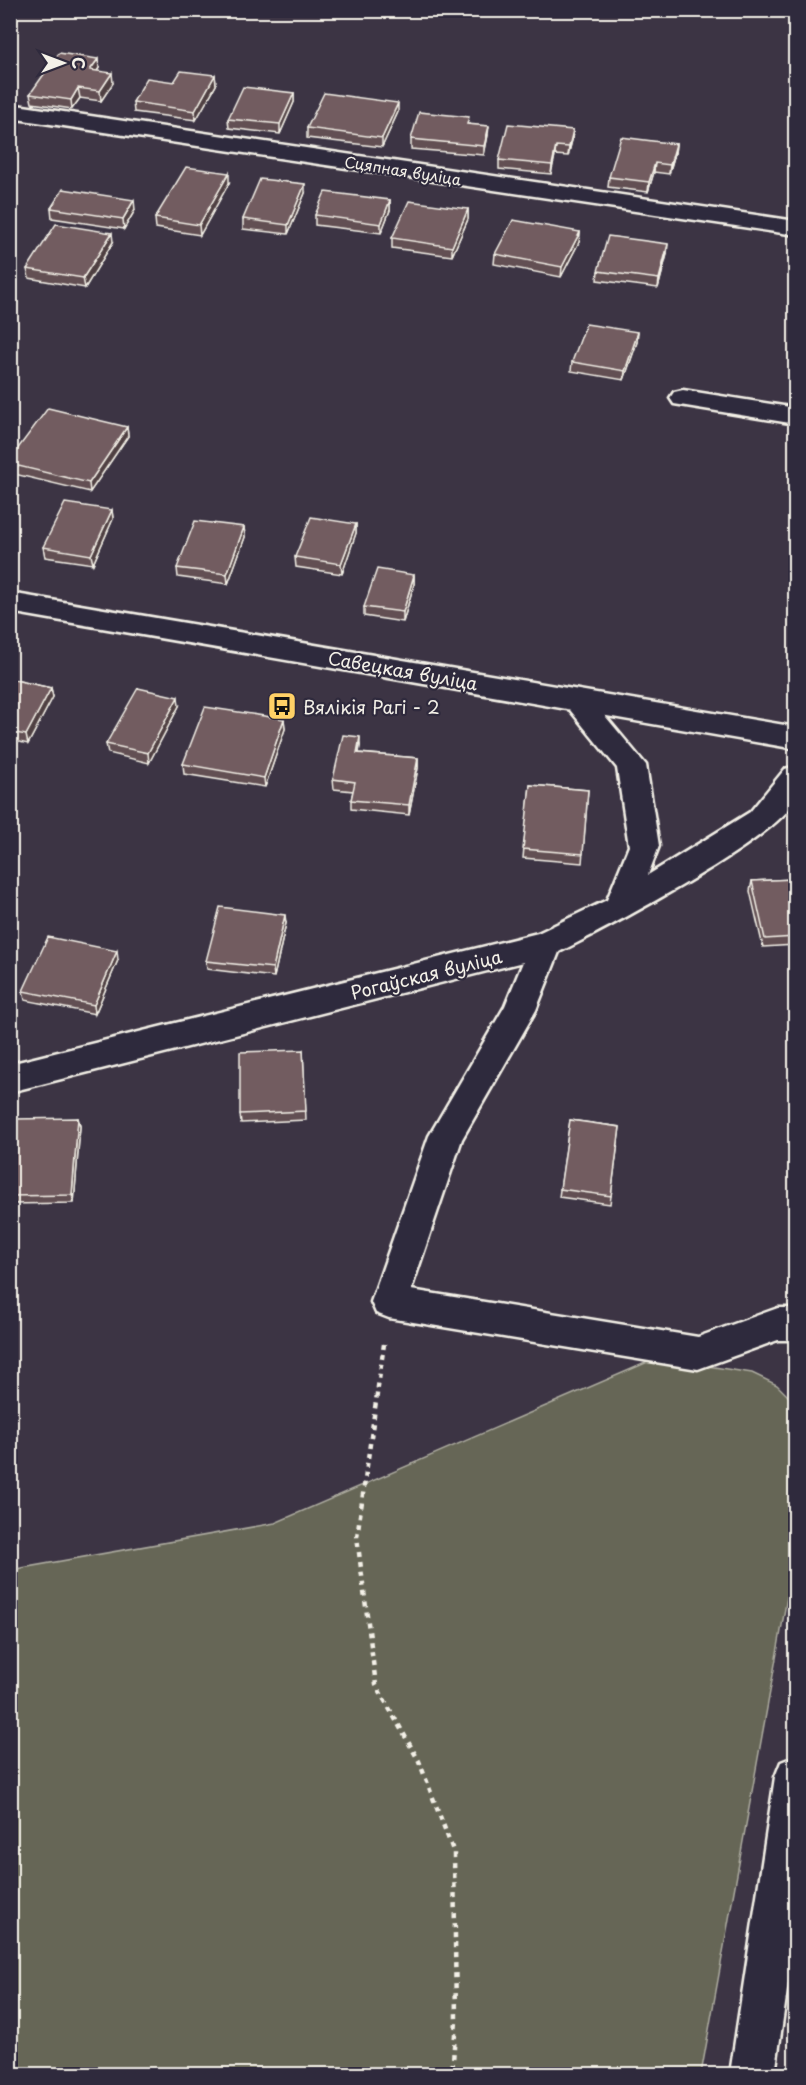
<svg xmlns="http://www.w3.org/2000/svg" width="806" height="2085" viewBox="0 0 806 2085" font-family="'Playpen Sans',sans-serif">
<rect width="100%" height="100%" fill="#3c3444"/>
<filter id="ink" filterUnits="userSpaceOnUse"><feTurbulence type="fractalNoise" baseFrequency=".0167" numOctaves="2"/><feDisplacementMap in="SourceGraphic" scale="12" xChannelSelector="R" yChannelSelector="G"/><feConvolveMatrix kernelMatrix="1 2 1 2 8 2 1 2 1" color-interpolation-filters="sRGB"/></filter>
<g filter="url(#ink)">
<!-- green -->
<path fill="#666657" stroke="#adaca0" stroke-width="1.5" d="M657,1358L752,1373L777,1385L795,1403V1553L701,2074H11V1570L275,1523Z"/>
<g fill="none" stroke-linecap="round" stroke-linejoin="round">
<!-- minor casing -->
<g stroke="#f4f1e8" stroke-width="5">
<path id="minor" d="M10,104L796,221V235L10,118Z
M683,390L796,408V424L674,404L670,398L674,392Z
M576,690L586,693L646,765L659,846L648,875L750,812L785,769L796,766C796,775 798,790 796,798C782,837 601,931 559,952L536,1010L462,1139L411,1290L698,1337L778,1308H796V1340H778L698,1369L389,1318L376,1313L371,1302L429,1136L505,1006L523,962L10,1092V1064L538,933L607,900L629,846L617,768L562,700L566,693Z
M796,1756V1927L775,2074H730L775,1777L781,1762Z"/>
</g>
<!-- major casing -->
<g stroke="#f4f1e8" stroke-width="5">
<path id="major" d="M10,593L796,727V749L10,612Z"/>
</g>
<!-- path -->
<path stroke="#f4f1e8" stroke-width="4.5" stroke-dasharray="5 5" stroke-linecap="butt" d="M384,1344L357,1537L376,1685L419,1761L454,1853L456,2021L452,2074"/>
<!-- minor -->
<use href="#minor" fill="#2f2a3d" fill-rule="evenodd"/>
<!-- major -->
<use href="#major" fill="#2f2a3d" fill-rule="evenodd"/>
</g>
<!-- wall -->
<path fill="#624f53" stroke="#f4f1e8" stroke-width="1.5" d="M99,68L97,71L113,83L101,101L80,98L72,109L32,103L30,94Z
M215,75L216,85L196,120L134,112L133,102L174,82Z
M294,93V102L280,134L229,128L228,119Z
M398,112L382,147L307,138V128Z
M469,124L488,135L484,155L411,149V139Z
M573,130L572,140L568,156L555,155L551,174L499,169V160Z
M676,144L675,153L669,174L654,172L648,192L608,187L609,177Z
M229,183L200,235L156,228L155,218Z
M305,193L288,234L243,229V219Z
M390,200V210L381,233L315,225V215Z
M51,208L135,210L124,229L52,218Z
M468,209V219L452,256L392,248V238Z
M580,232L579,242L561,277L494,264L495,254Z
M113,242L85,288L29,278L27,269Z
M667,254L658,288L597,280L598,271Z
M637,342L624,380L571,371L572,362Z
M127,427L128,436L90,492L10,473V459Z
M112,510L113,519L93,564L45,557L43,547Z
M356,524V533L342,574L296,567L295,557Z
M244,527L245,537L228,584L178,577L177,568Z
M414,575V584L403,622L364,616V607Z
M10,679L51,688L53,697L28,744L10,740Z
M179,706L149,763L108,753L106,744Z
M284,719L285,729L265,787L184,774L183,764Z
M360,746L359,753L418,758V768L409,815L351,809V800L353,791L334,789L333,779Z
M530,785L588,790L582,863L523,858Z
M795,879V945L763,947L750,891L752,881Z
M286,923L274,977L207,969L206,961Z
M118,960L95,1014L25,1000L23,991Z
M303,1050L306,1120L241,1123L240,1114Z
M78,1118L80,1126L74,1203L10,1204V1144Z
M570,1120L620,1127L610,1204L559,1197Z"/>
<!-- shaded-wall -->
<path fill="#504043" stroke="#f4f1e8" stroke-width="1.5" d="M98,59L99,68L91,80L90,70Z
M112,73L113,83L101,101L100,91Z
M215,75L216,85L196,120L195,111Z
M78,88L80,98L72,109L71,100Z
M294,93V102L280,134V124Z
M398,103V112L382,147V138Z
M489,126L488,135L484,155V146Z
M573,130L572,140L568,156L569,147Z
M676,144L675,153L669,174L670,165Z
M556,146L555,155L551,174L552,165Z
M655,163L654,172L648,192L649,182Z
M229,173V183L200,235L199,225Z
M305,184V193L288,234V225Z
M134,200L135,210L124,229L123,219Z
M390,200V210L381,233V224Z
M468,209V219L452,256V247Z
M580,232L579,242L561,277L562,267Z
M112,233L113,242L85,288L83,278Z
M668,244L667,254L658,288L659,279Z
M638,332L637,342L624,380L625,371Z
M127,427L128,436L90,492L89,483Z
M112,510L113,519L93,564L91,555Z
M356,524V533L342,574L341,564Z
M244,527L245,537L228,584L227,574Z
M414,575V584L403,622V612Z
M51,688L53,697L28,744L26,735Z
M178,697L179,706L149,763L148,753Z
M284,719L285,729L265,787L264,778Z
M360,737V746L357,762V753Z
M418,758V768L409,815V805Z
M285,915L286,923L274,977L273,968Z
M117,951L118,960L95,1014L94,1005Z
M78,1118L80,1126L74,1203L72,1195Z"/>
<!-- building -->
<path fill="#725c60" stroke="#f4f1e8" stroke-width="1.5" d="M59,53L98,59L90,70L112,73L100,91L78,88L71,100L30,94Z
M181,71L215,75L195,111L133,102L147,78L174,82Z
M243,87L294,93L280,124L228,119Z
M324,93L398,103L382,138L307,128Z
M419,112L469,117L467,124L489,126L484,146L411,139Z
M508,124L573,130L569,147L556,146L552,165L499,160Z
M621,137L676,144L670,165L655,163L649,182L609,177Z
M186,167L229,173L199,225L155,218Z
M260,179L305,184L288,225L243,219Z
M63,189L134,200L123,219L51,208Z
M325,192L390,200L381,224L315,215Z
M409,201L468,209L452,247L392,238Z
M513,220L580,232L562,267L495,254Z
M56,224L112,233L83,278L27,269Z
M608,236L668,244L659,279L598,271Z
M586,324L638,332L625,371L572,362Z
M48,408L127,427L89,483L10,464V459Z
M65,503L112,510L91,555L43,547Z
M311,517L356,524L341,564L295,557Z
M195,521L244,527L227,574L177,568Z
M377,569L414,575L403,612L364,607Z
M10,679L51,688L26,735L10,732Z
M138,688L178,697L148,753L106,744Z
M205,707L284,719L264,778L183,764Z
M343,735L360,737L357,753L418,758L409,805L351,800L355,782L333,779Z
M530,785L588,790L583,854L523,849Z
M795,879V937L765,939L752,881Z
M220,907L285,915L273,968L206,961Z
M48,937L117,951L94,1005L23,991Z
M303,1050L306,1111L240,1114V1052Z
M78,1118L72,1195L10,1196V1144L13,1119Z
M570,1120L620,1127L611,1196L560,1189Z"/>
</g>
<!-- icons -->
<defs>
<g id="bus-square" transform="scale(1.5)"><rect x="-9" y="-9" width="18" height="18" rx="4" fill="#ffd166" stroke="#2f2a3d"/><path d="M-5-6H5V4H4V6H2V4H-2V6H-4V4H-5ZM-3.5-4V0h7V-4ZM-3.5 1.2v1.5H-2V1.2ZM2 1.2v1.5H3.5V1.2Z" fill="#111"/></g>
</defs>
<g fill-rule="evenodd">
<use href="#bus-square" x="282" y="706"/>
</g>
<g text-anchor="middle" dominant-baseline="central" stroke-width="4.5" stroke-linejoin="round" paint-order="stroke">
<!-- far-street labels -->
<g font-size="15" fill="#f4f1e8" stroke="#2f2a3d">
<text transform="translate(403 170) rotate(9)">Сцяпная вуліца</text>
</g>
<!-- street labels -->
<g font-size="18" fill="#f4f1e8" stroke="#2f2a3d">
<text transform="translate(403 670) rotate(10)">Савецкая вуліца</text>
<text transform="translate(426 974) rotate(-14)">Рогаўская вуліца</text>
</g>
<!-- poi labels -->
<g font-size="18" fill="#f4f1e8" stroke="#2f2a3d" text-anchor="start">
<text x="303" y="706">Вялікія Рагі - 2</text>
</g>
</g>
<!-- margin -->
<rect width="806" height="2085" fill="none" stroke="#2f2a3d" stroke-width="36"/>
<rect x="18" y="18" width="770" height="2049" fill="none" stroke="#f4f1e8" stroke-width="2" filter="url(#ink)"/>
<!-- north arrow -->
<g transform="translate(63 63) rotate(90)" stroke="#2f2a3d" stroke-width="4.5" paint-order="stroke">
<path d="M0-4.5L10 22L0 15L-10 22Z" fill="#f4f1e8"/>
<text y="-9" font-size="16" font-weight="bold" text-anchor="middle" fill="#f4f1e8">С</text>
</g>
</svg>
